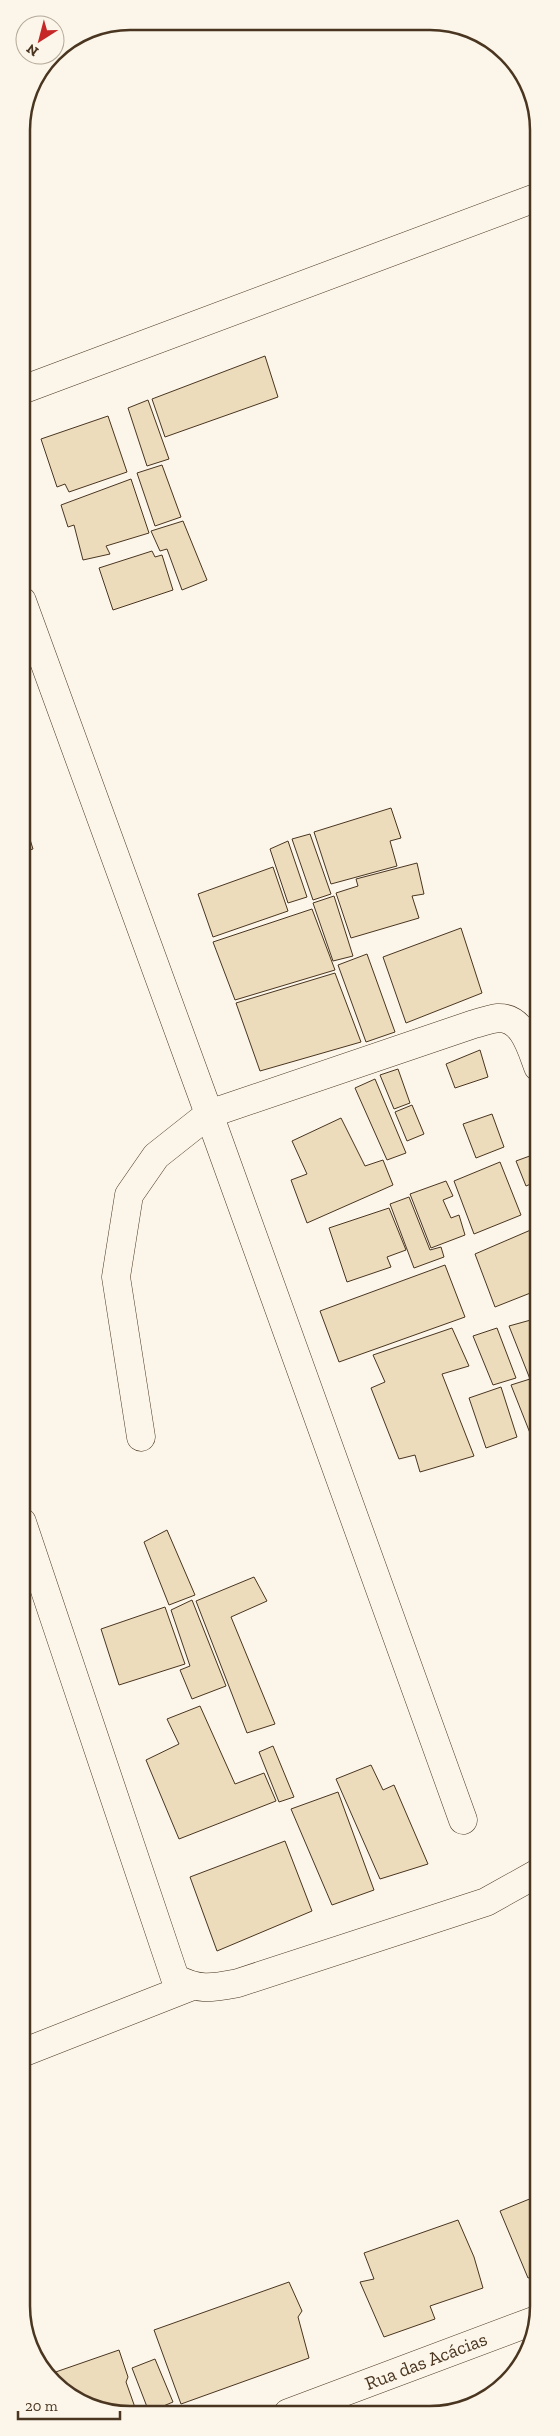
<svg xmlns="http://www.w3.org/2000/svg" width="560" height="2436" viewBox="0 0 560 2436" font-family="'Zilla Slab',serif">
<rect width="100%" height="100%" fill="#fbf6e9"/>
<!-- building -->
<path fill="#ecdcbc" stroke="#4a3520" d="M265,356L278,397L165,437L152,399Z
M148,400L169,459L147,466L128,408Z
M108,416L127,472L69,492L65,484L57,487L41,439Z
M162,465L181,517L155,526L137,473Z
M131,479L149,533L106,546L110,554L83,560L74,525L68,527L61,505Z
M183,521L207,580L182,590L167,549L160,551L151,531Z
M152,551L155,557L162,555L173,590L113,610L99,568Z
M391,808L401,838L390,841L397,866L331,884L314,832Z
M22,814L33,849L22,852Z
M310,834L331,894L313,900L292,839Z
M288,841L307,897L288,903L270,849Z
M417,863L424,894L412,896L419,918L351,938L336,893L358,886L356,879Z
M273,867L288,911L213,937L198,894Z
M334,896L353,956L333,961L313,903Z
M312,909L335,970L235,1000L213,942Z
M461,928L482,993L406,1023L383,957Z
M367,954L395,1032L366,1042L338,965Z
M335,973L361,1042L260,1071L236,1003Z
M480,1050L488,1077L455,1088L446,1064Z
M398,1069L410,1103L394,1109L380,1075Z
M375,1079L406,1153L387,1160L355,1088Z
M412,1105L424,1134L407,1141L395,1112Z
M492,1114L504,1147L476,1158L463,1124Z
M341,1118L365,1166L383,1160L393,1185L307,1223L291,1180L307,1174L292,1141Z
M538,1153V1181L526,1186L516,1161Z
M500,1162L521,1215L474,1234L454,1181Z
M446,1181L453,1196L443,1200L451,1218L459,1215L465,1235L431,1248L410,1194Z
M409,1197L430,1250L441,1247L444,1257L414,1268L390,1204Z
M389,1208L406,1250L387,1257L391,1267L347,1282L329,1228Z
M533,1229L538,1241V1290L495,1307L475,1254Z
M445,1265L465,1317L339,1362L320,1311Z
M538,1318V1430L530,1433L511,1385L530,1379L509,1326Z
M452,1328L469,1366L442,1374L474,1456L420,1472L415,1455L399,1459L371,1388L385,1382L373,1355Z
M497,1328L516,1378L493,1385L473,1336Z
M501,1387L517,1437L486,1448L469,1398Z
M167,1530L195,1595L169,1605L144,1542Z
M254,1577L267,1601L231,1617L275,1724L247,1733L196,1601Z
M192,1600L226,1686L192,1699L180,1670L190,1666L171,1610Z
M165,1607L185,1664L119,1685L101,1629Z
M200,1706L235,1784L264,1773L276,1801L179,1839L146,1760L179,1744L167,1719Z
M273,1746L294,1797L279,1802L259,1752Z
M371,1765L383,1790L394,1785L428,1864L380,1879L336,1779Z
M338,1792L374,1890L332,1905L291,1809Z
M285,1841L312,1911L217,1951L190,1877Z
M538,2188L539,2275L528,2278L500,2211L532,2198L530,2191Z
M458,2220L474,2257L483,2288L430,2306L435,2319L384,2337L360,2282L374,2279L364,2253Z
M289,2282L302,2311L298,2317L309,2358L181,2404L154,2330Z
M119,2350L128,2377L126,2382L137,2413H109L48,2378L47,2375Z
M155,2359L173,2402L149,2412L132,2368Z"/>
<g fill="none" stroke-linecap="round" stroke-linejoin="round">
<!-- minor casing -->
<g stroke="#4a3520" stroke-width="29">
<path id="minor" d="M22,390L538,197
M22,601L209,1114L156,1156L129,1195L116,1277L141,1437
M22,1522L175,1978C199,1991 212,1988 238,1983L486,1902L538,1873
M463,1820L209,1114L474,1024C482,1022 490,1019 498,1018C523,1017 531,1048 538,1067
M22,2053L190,1987
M288,2413L536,2320"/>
</g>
<!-- minor -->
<use href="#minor" stroke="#fbf6e9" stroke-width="28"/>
</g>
<g text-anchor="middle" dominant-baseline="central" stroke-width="4" stroke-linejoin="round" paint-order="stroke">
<!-- street labels -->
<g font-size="19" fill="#4a3520" stroke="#fbf6e9">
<text transform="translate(426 2361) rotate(-21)">Rua das Acácias</text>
</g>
</g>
<!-- crop -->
<path d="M0 0H560V2436H0ZM130 30H430A100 100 0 0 1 530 130V2306A100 100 0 0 1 430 2406H130A100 100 0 0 1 30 2306V130A100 100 0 0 1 130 30Z" fill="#fbf6e9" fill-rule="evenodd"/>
<path fill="none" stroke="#4a3520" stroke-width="2.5" d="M130 30H430A100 100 0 0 1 530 130V2306A100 100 0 0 1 430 2406H130A100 100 0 0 1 30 2306V130A100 100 0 0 1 130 30Z"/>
<!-- north arrow -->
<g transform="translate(40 40) rotate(216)"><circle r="24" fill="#fbf6e9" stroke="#b4a999"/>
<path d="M0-4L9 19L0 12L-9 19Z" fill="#c62828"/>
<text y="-8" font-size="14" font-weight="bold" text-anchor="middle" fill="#4a3520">N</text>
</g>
<!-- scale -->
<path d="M18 2411v8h102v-8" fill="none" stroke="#4a3520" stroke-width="2.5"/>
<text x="25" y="2411" font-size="15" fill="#4a3520" stroke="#fbf6e9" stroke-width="4" paint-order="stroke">20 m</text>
</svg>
